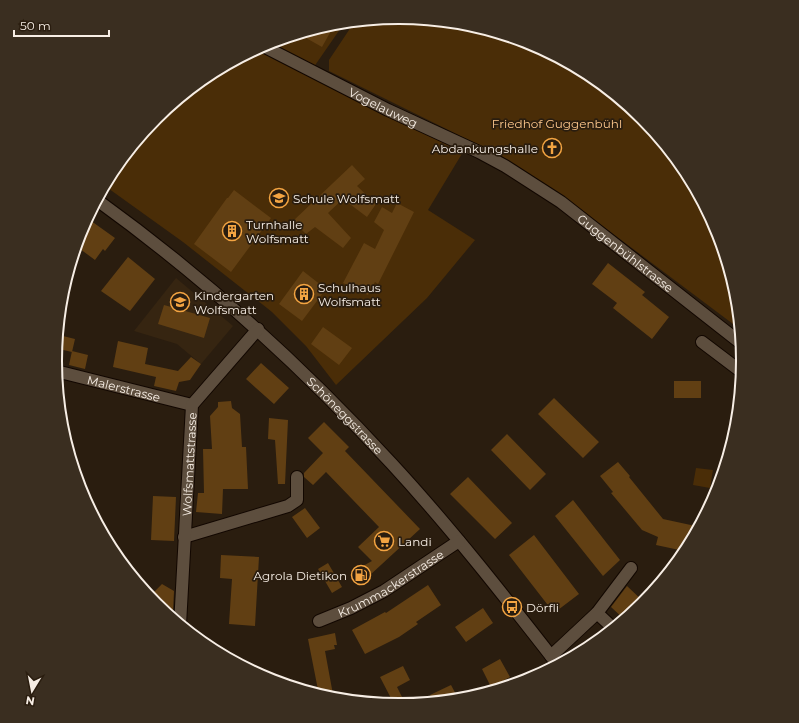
<svg xmlns="http://www.w3.org/2000/svg" width="799" height="723" viewBox="0 0 799 723" font-family="Montserrat,sans-serif">
<rect width="100%" height="100%" fill="#2a1d0f"/>
<!-- built -->
<path fill="#362511" d="M176,278L233,326L201,364L177,344L134,331Z"/>
<!-- green -->
<path fill="#4a2d07" d="M400,17L467,24L532,43L591,75L643,118L686,170L718,230L737,295L741,330L556,191L501,156L329,71V60L355,21Z
M345,22L309,74L463,152L428,210L475,240L427,298L336,385L306,346L272,312L183,242L105,186L113,170L156,118L208,75L268,43L333,24Z
M696,468L713,470L710,488L693,485Z"/>
<!-- building -->
<path fill="#613f13" d="M323,26L331,31L322,47L299,34Z
M352,165L365,179L357,186L376,204L367,217L343,199L328,213L351,238L343,248L315,227L306,234L293,221Z
M234,190L271,218L231,272L194,244L227,198H228Z
M397,203L414,212L378,284L375,282L368,295L343,283L364,243L375,249L384,230L374,222L382,207L392,213Z
M87,218L115,238L105,251L103,249L95,260L76,246L81,229Z
M128,257L155,279L130,311L101,291Z
M608,263L645,292L642,295L669,317L652,339L613,308L617,303L592,284Z
M303,271L326,289L302,321L279,304Z
M164,305L210,318L204,338L158,324Z
M323,327L352,348L339,365L311,344Z
M63,336L75,339L72,352L59,349Z
M118,341L148,348L145,364L178,371L191,357L201,364L190,380L179,382L176,391L154,386L156,377L113,367Z
M72,351L88,355L85,369L69,365Z
M261,363L289,388L274,404L246,379Z
M674,381H701V398H674Z
M554,398L599,442L583,458L538,414Z
M231,401L232,408L240,414L242,447H246L248,489H223L222,514L196,512L198,493H204L203,449H212L210,416L218,407V402Z
M269,418L288,420L285,484H278L275,440L268,439Z
M324,422L349,447L345,451L420,529L369,576L371,579L359,586L352,572L372,561L358,547L379,527L326,472L313,485L304,477V473L323,453L308,438Z
M507,434L546,474L530,490L491,450Z
M618,462L630,476L629,477L663,519L700,527L688,550L685,549L684,551L656,545L658,537L642,530L611,493L613,492L600,476Z
M468,477L512,523L495,539L450,494Z
M153,496L176,497L174,541L151,540Z
M573,500L620,560L603,576L555,516Z
M305,508L320,528L307,538L292,517Z
M534,535L579,594L554,613L509,555Z
M221,555L259,557L255,626L229,624L232,579L220,578Z
M328,563L342,587L332,593L318,569Z
M162,584L174,591L173,611L170,616L149,597Z
M428,585L441,605L416,622L418,624L399,637L365,654L352,630L385,612L386,613Z
M627,586L645,603L625,620L611,607Z
M483,608L493,623L466,642L455,627Z
M335,633L337,645H334L335,649L325,651L334,700L319,695L308,639Z
M500,659L510,677L491,687L482,669Z
M403,666L410,680L397,687L406,705L395,706L380,677Z
M451,685L459,700L434,703L430,695Z"/>
<g fill="none" stroke-linecap="round" stroke-linejoin="round">
<!-- minor casing -->
<g stroke="#120700" stroke-width="14">
<g id="minor">
<path id="s1" d="M263,46L388,110L479,152L505,166L561,202L742,344"/>
<path id="s2" d="M97,200C205,278 302,366 392,464C451,528 505,597 558,665"/>
<path d="M702,342L743,373"/>
<path id="s3" d="M56,371L192,405"/>
<path d="M184,537L288,506L297,500V477"/>
<path d="M597,613L614,629"/>
<path id="s4" d="M319,621L351,608L384,591L459,541"/>
<path id="s5" d="M180,625L192,405L258,329"/>
<path d="M551,656L597,613L631,568"/>
</g>
</g>
<!-- minor -->
<use href="#minor" stroke="#5d4e3e" stroke-width="12"/>
</g>
<!-- icons -->
<defs>
<g id="church-ring" transform="scale(1)"><circle r="9.5" fill="#2a1d0f" stroke="#f3a442" stroke-width="1.5"/><path d="M-1.2-6h2.4v3.5h3.3v2.4h-3.3V6h-2.4V-.1h-3.3v-2.4h3.3Z" fill="#f3a442"/></g>
<g id="school-ring" transform="scale(1)"><circle r="9.5" fill="#2a1d0f" stroke="#f3a442" stroke-width="1.5"/><path d="M0-5L7-2L0 1L-7-2ZM-4 1L0 2.5L4 1V4Q0 6-4 4Z" fill="#f3a442"/></g>
<g id="building-ring" transform="scale(1)"><circle r="9.5" fill="#2a1d0f" stroke="#f3a442" stroke-width="1.5"/><path d="M-4-6H4V6H1V3H-1V6H-4ZM-2.5-4.3h1.7v1.8h-1.7ZM.8-4.3h1.7v1.8H.8ZM-2.5-1h1.7V.8h-1.7ZM.8-1h1.7V.8H.8Z" fill="#f3a442"/></g>
<g id="supermarket-ring" transform="scale(1)"><circle r="9.5" fill="#2a1d0f" stroke="#f3a442" stroke-width="1.5"/><path d="M-6-5.5h2.5l.6 2H6L4.5 2H-2.5L-4.4-4H-6ZM-1.5 3.2a1.3 1.3 0 1 0 .1 0ZM3 3.2a1.3 1.3 0 1 0 .1 0Z" fill="#f3a442"/></g>
<g id="fuel-ring" transform="scale(1)"><circle r="9.5" fill="#2a1d0f" stroke="#f3a442" stroke-width="1.5"/><path d="M-5.5-6h7V0h2V4h1.3V-2.5L3-4.5l.8-.8L6-3V5H2.5V1h-1V6h-7ZM-4.2-4.7v3.2H.2V-4.7Z" fill="#f3a442"/></g>
<g id="bus-ring" transform="scale(1)"><circle r="9.5" fill="#2a1d0f" stroke="#f3a442" stroke-width="1.5"/><path d="M-5-6H5V4H4V6H2V4H-2V6H-4V4H-5ZM-3.5-4V0h7V-4ZM-3.5 1.2v1.5H-2V1.2ZM2 1.2v1.5H3.5V1.2Z" fill="#f3a442"/></g>
</defs>
<g fill-rule="evenodd">
<use href="#church-ring" x="552" y="148"/>
<use href="#school-ring" x="279" y="198"/>
<use href="#building-ring" x="232" y="231"/>
<use href="#building-ring" x="304" y="294"/>
<use href="#school-ring" x="180" y="302"/>
<use href="#supermarket-ring" x="384" y="541"/>
<use href="#fuel-ring" x="361" y="575"/>
<use href="#bus-ring" x="512" y="607"/>
</g>
<g text-anchor="middle" dominant-baseline="central" stroke-width="3.5" stroke-linejoin="round" paint-order="stroke">
<!-- street labels -->
<g font-size="12" fill="#f7eee5" stroke="#2a1d0f">
<text stroke="none"><textPath href="#s1" startOffset="135">Vogelauweg</textPath></text>
<text stroke="none"><textPath href="#s1" startOffset="419">Guggenbühlstrasse</textPath></text>
<text stroke="none"><textPath href="#s3" startOffset="70">Malerstrasse</textPath></text>
<text stroke="none"><textPath href="#s2" startOffset="329">Schöneggstrasse</textPath></text>
<text stroke="none"><textPath href="#s5" startOffset="161">Wolfsmattstrasse</textPath></text>
<text stroke="none"><textPath href="#s4" startOffset="81">Krummackerstrasse</textPath></text>
</g>
<!-- park labels -->
<g font-size="12" fill="#ffc88c" stroke="#2a1d0f">
<text x="557" y="123">Friedhof Guggenbühl</text>
</g>
<!-- poi labels -->
<g font-size="12" fill="#f7eee5" stroke="#2a1d0f" text-anchor="start">
<text x="538" y="148" text-anchor="end">Abdankungshalle</text>
<text x="293" y="198">Schule Wolfsmatt</text>
<text x="246" y="224">Turnhalle<tspan x="246" dy="14">Wolfsmatt</tspan></text>
<text x="318" y="287">Schulhaus<tspan x="318" dy="14">Wolfsmatt</tspan></text>
<text x="194" y="295">Kindergarten<tspan x="194" dy="14">Wolfsmatt</tspan></text>
<text x="398" y="541">Landi</text>
<text x="347" y="575" text-anchor="end">Agrola Dietikon</text>
<text x="526" y="607">Dörfli</text>
</g>
</g>
<!-- crop -->
<path d="M0 0H799V723H0ZM62 361a337 337 0 1 1 674 0a337 337 0 1 1-674 0Z" fill="#3a2e20" fill-rule="evenodd"/>
<path fill="none" stroke="#f7eee5" stroke-width="2" d="M62 361a337 337 0 1 1 674 0a337 337 0 1 1-674 0Z"/>
<!-- north arrow -->
<g transform="translate(32 691) rotate(190)" stroke="#2a1d0f" stroke-width="3" paint-order="stroke">
<path d="M0-3L7 15L0 10L-7 15Z" fill="#f7eee5"/>
<text y="-6" font-size="11" font-weight="bold" text-anchor="middle" fill="#f7eee5">N</text>
</g>
<!-- scale -->
<path d="M14 30v6h95v-6" fill="none" stroke="#f7eee5" stroke-width="2"/>
<text x="20" y="30" font-size="12" fill="#f7eee5" stroke="#2a1d0f" stroke-width="3" paint-order="stroke">50 m</text>
</svg>
